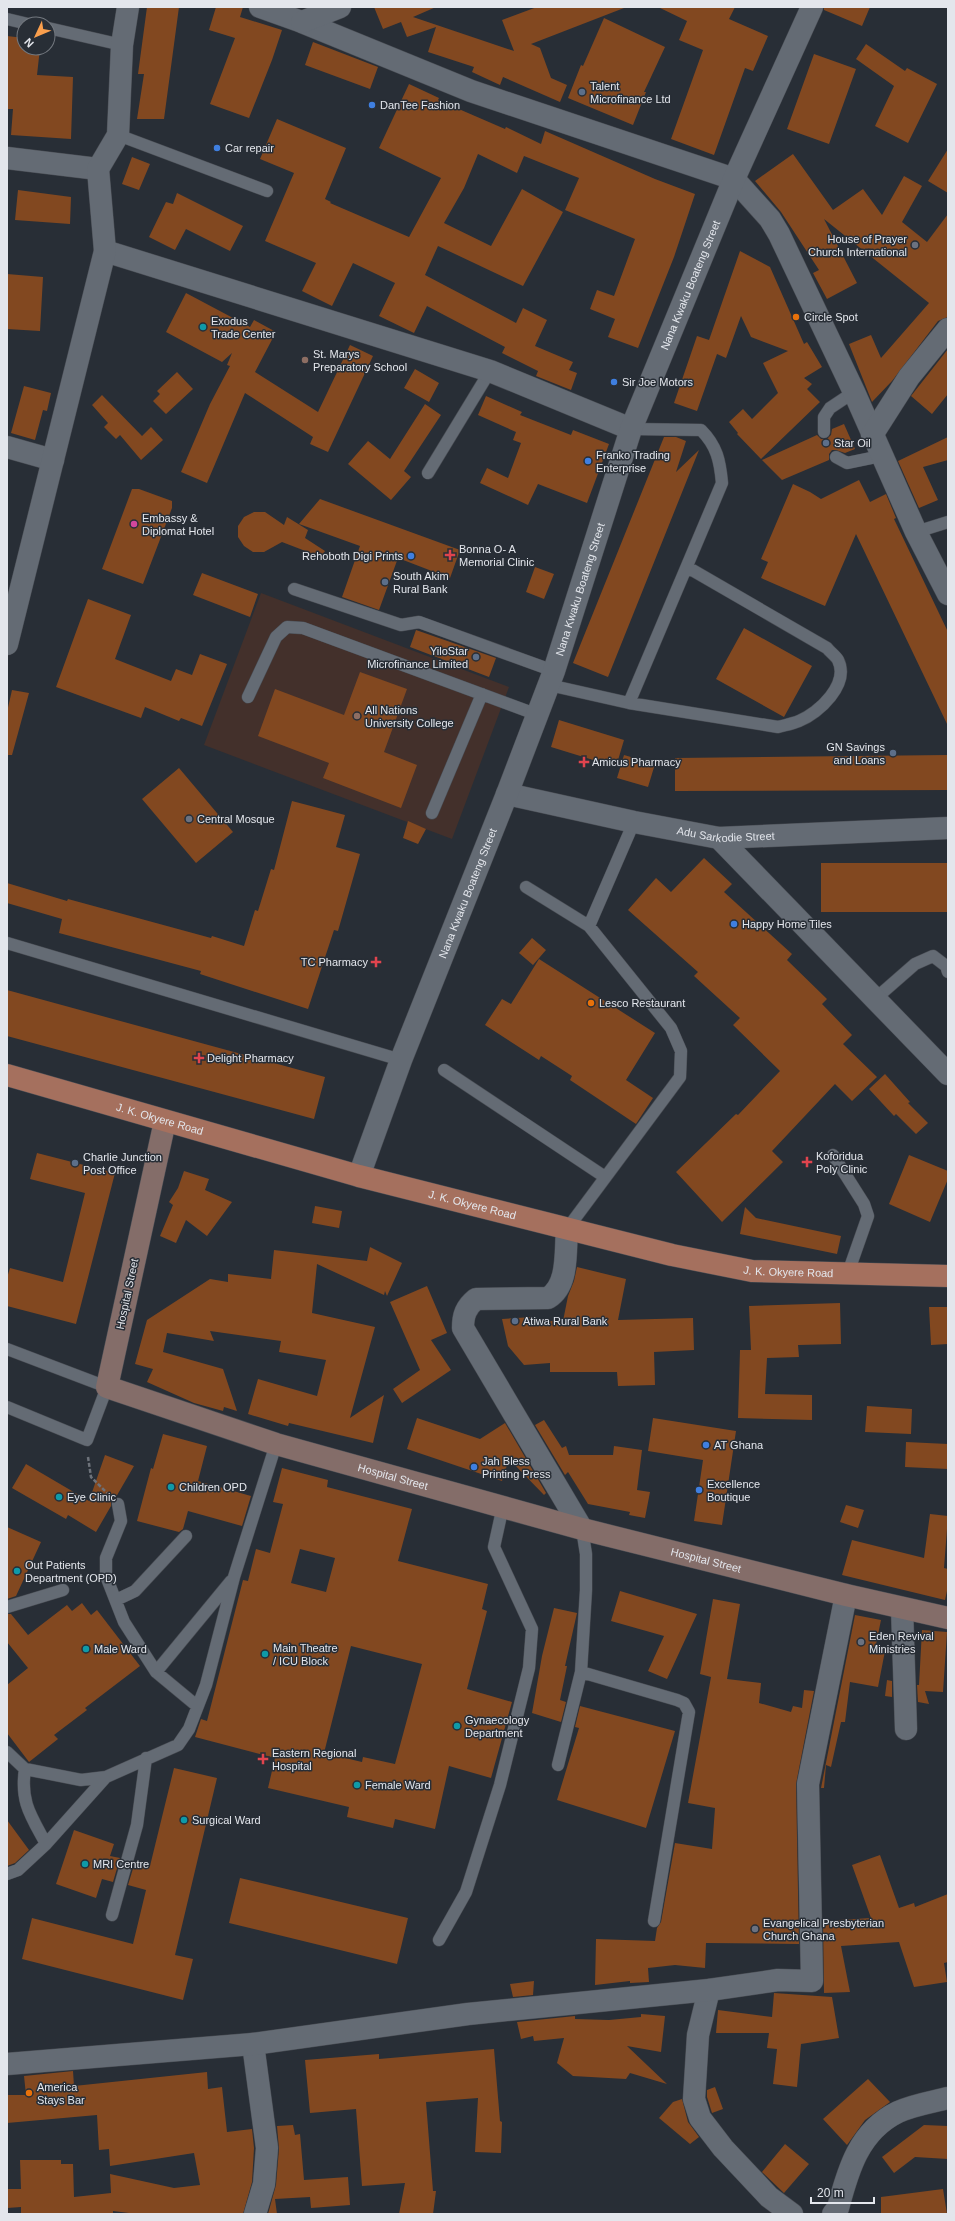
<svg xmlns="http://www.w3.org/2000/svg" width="955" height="2221" viewBox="0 0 955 2221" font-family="Helvetica,sans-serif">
<rect width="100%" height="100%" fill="#282e36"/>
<!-- education -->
<path fill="#43302b" d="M261,593L509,687L452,839L204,745Z"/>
<!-- building -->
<path fill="#824820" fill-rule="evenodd" d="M147,7H179L164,119H137L144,74H138Z
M216,7H243L240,17L282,30L272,60L249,118L210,104L235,38L209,30Z
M374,7H436L413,17L514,51L502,20L537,7L624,8L531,44L540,48L551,78L567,85L560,102L503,77L500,85L472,72L474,67L428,52L436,27L407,37L401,22L383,29Z
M658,7H735L729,19L768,36L753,71L745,68L714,155L671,139L703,50L679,40L687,21Z
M824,7H870L862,26L824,10Z
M604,18L665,47L644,92H646L633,125L568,98L581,65L583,66Z
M7,36L24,38V48H40L37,75L73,77L71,139L11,135L13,109H7Z
M313,42L378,67L370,89L305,65Z
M866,44L905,71L907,68L937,84L908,143L875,126L894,86L856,59Z
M814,54L856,69L829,144L787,129Z
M409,84L439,98L438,100L505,129L506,127L541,144L545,131L655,179L695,194L674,257L638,348L608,337L615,319L590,309L597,290L614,296L635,239L565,210L579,178L524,156L517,173L478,154L464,188L444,223L491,246L522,189L563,212L523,286L438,246L425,275L516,323L523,308L547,320L535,346L573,362L569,370L577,373L571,390L536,376L538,371L502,353L505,347L427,306L414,333L379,316L395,283L353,263L332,306L302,291L316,263L265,241L294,173L260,159L277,119L346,148L325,199L331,202L330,203L409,237L441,178L379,148Z
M948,149V193L928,181Z
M793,154L833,210L863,189L882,215L904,176L922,186L902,222L927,242L948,214V317L938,321L892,381L872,402L849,344L871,335L881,358L929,303L824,219L857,283L827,299L813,273L819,270L781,212L755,181Z
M132,157L150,164L139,190L122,184Z
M18,190L71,197L70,224L15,220Z
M177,193L243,226L230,251L186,229L175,250L149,237L166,202L173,204Z
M740,251L770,267L804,344L807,342L822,367L804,378L812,384L807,389L820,402L761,459L737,434L738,433L729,422L743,409L752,419L778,393L763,363L788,351L751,337L741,316L726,358L717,354L697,411L674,403L697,336L709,340Z
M7,274L43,277L40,331L7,329Z
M186,293L250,327L254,320L276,332L255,372L318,412L350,345L373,356L328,452L310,444L313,437L245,393L207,483L181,472L210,404L230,366L227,365L232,353L222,362L166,332Z
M948,349V394L932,414L911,396Z
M415,369L439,383L429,402L404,388Z
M177,372L193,389L166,414L153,401L160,394L157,391Z
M24,386L51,393L47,411L43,410L35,440L11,433Z
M102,395L142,436L151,427L163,440L141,460L120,435L116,439L104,427L108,423L92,405Z
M486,396L522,412L520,415L571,435L573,430L609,444L587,503L538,484L528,505L480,483L487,468L508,478L521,443L513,440L516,432L478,415Z
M425,404L441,415L404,471L411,477L391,500L348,464L368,441L390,459Z
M844,424L855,449L845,453L836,450H832L829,454V460L782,480L762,460L817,435L821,439H827L831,435L832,429Z
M664,437H676L686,441L676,472L699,450L608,677L573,663Z
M948,437V460L923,467L938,500L919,508L898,461Z
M859,480L870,502L886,494L896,518L894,519L948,632V726L856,534L825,606L761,578L768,562L761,559L793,484L810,492L821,499Z
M132,489H139L172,501V508L143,584L102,569Z
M320,499L460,550L450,578L398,558L379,610L342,597L360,546L299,524Z
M254,512H265L284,525L287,517L308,530L305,538L325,551L321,557L282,542L264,552H253L244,546L238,537V526L244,517Z
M535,567L554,574L544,599L526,592Z
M202,573L258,594L250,617L193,595Z
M88,599L131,615L115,659L171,681L176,669L192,675L200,654L227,664L202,726L181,718L179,721L145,707L141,718L56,687Z
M744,628L812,666L784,717L716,679Z
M416,630L496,658L489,677L410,647Z
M360,672L407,689L384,752L417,765L401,808L323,778L329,763L258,736L275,689L344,715Z
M12,690L29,693L12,755H7V712Z
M559,720L624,740L616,767L551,747Z
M624,755L655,764L648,787L617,778Z
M948,755V790L675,791V758Z
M179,768L233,832L196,863L142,799Z
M292,801L345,815L336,847L360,854L338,931L334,930L308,1009L200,974L201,971L59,933L62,919L7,903V883L67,901L68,899L211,938L212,936L244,946L255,910L258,911L271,869L274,870Z
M408,821L426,829L418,844L403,838Z
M704,858L732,884L724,892L792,954L787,960L827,999L822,1004L852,1035L843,1044L877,1077L852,1101L835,1084L772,1151L783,1162L722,1222L676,1172L736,1114L738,1115L780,1071L733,1025L740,1018L694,976L698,972L628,910L656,878L671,892Z
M821,863H948V912H821Z
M532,938L546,950L533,965L519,953Z
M539,959L655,1033L626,1080L653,1098L636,1124L570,1080L572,1076L541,1056L539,1060L485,1025L502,999L511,1004Z
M7,990L325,1077L314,1119L7,1036Z
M885,1074L910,1102L908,1103L928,1123L916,1134L896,1114L894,1116L869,1089Z
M37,1153L115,1173L76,1324L7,1306V1278L10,1268L63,1282L85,1193L30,1179Z
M909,1155L948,1171V1179L930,1222L889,1204Z
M184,1171L209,1179L205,1190L232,1202L207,1236L186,1220L176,1243L160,1236L173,1205L169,1202L178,1188Z
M315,1206L342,1211L339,1228L312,1223Z
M745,1207L756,1218L841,1236L837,1254L740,1234Z
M370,1247L402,1263L387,1296L385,1291L384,1295L317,1264L312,1313L375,1327L350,1418L384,1395L373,1443L289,1423L288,1426L248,1414L258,1379L317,1396L326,1360L279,1352L281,1341L210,1331L214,1341L167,1333L163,1352L223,1369L237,1411L224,1407L223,1411L194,1403L147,1382L153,1369L135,1364L147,1320L210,1279L228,1282V1274L271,1279L274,1250L367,1261Z
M577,1267L626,1279L618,1320L693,1318L694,1350L654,1352L655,1385L618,1386L617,1372H550V1363L524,1365L508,1346L502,1319L533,1317V1321H563L568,1296L574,1281Z
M427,1286L447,1333L431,1340L451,1370L402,1403L393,1389L420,1370L390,1302Z
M840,1303L841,1344L798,1345L799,1357L767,1358L765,1394L812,1395V1420L738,1418L740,1350H751L749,1306Z
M929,1307H948V1344L931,1345Z
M867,1406L912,1409L911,1434L865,1432Z
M417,1418L480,1439L505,1423L546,1493L544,1495L509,1459L502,1481L407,1449Z
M653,1418L736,1431L722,1525L694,1521L703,1460L648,1451Z
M544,1420L562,1448L566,1446L569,1455H613L614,1446L642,1450L637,1490L650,1492L645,1518L629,1515L630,1512L588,1504L568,1472L565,1475L535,1425Z
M163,1434L207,1446L198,1481L251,1496L242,1526L188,1511L183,1529L179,1532L137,1521L151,1468L153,1469Z
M906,1442L948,1444V1469L905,1467Z
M105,1455L134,1466L116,1497L111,1501V1506L96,1532L68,1515L66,1519L12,1488L26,1464L89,1501Z
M282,1468L328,1480L327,1487L412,1509L398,1561L488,1584L482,1609L487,1611L467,1689L512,1702L491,1778L449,1766L435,1829L395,1819L393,1828L347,1817L349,1807L268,1788L275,1758L195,1737L201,1719L207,1721L243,1580L248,1581L256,1549L270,1553L283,1504L273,1502ZM300,1549L335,1558L326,1592L291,1583ZM351,1646L422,1664L395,1764L363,1757L362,1762L324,1753Z
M846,1505L864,1510L858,1528L840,1522Z
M930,1514L948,1516L944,1568L948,1569V1586L945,1600L842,1575L852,1540L924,1558Z
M7,1527L41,1542L16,1596L7,1599Z
M620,1591L697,1614L667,1679L648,1671L664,1636L611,1621Z
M713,1599L740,1604L727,1679L761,1683L759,1703L791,1712L793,1706L802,1708L804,1690L814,1691L796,1784L799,1944L706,1943L705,1968L675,1965L648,1968L649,1982L630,1983V1981L595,1985L596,1939L655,1941L657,1928L661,1922L675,1843L712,1849L715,1808L688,1803L711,1677L700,1674Z
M82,1603L91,1615L97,1610L140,1666L85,1708L87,1710L54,1735L58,1739L29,1762L7,1733V1685L28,1668L7,1642V1614H11L28,1635L67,1605L72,1611Z
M554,1608L577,1613L565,1666H567L560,1700L566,1702L561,1722L532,1713L542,1656Z
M855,1615L881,1620L875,1649L885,1651L878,1687L850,1682L845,1722H841L831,1767L826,1765L824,1788H821Z
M922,1630L947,1632L943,1692L925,1691L929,1704L918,1702L917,1685H919Z
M887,1680L892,1681V1697L885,1696Z
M580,1706L675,1731L646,1828L557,1800L579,1728L575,1727Z
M174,1768L217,1778L175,1955L193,1959L183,2000L22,1959L32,1918L133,1944L146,1890L128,1885L135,1862L150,1866Z
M7,1820L29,1850L15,1863L7,1866Z
M74,1830L114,1844L110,1856L120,1858L113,1882L102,1879L96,1898L56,1884Z
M880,1855L899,1908L914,1903L915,1907L948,1894V1962L944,1963L947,1982L914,1987L899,1942L841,1946L850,1992L824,1993L823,1921L871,1918L852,1865Z
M240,1878L408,1918L397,1964L229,1923Z
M534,1981L533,1995L513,1997L510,1984Z
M774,1993L832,1997L839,2038L801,2044L797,2087L773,2084L777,2049L767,2048L769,2033H716L718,2010L772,2017Z
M641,2014L665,2016L661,2052L627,2046L667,2084L630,2073L626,2079L573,2076L557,2063L564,2038L534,2041L533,2036L521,2039L517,2022L575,2016V2019L609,2020L641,2017Z
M494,2049L500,2121L502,2122L501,2153L475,2152L478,2098L426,2102L433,2191H436L433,2214H399L405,2183L362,2186L356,2109L310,2113L305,2060L379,2054V2059Z
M73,2071L74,2086L207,2072L208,2089L222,2087L227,2132L252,2129L254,2148L252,2182L243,2214H137L113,2211V2214H21V2207L7,2208V2189H21L20,2160H61V2164H73L74,2197L111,2193L110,2174L174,2188L200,2185L194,2153L110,2166L109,2149L99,2150L97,2115L7,2123V2095H26L24,2076Z
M868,2079L890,2102L865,2120L847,2145L823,2119Z
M715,2087L723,2109L712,2113L707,2097V2090Z
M682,2099L688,2122L699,2137L690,2144L659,2118L673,2102Z
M293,2125L295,2135L300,2134L304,2180L348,2177L350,2205L311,2208L310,2197L275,2199L277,2214H268L276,2185L279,2149L277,2126Z
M924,2125L948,2126V2159L915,2157L894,2173L882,2157Z
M785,2144L809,2164L784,2193L762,2172Z
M943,2189L947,2214H881V2197Z"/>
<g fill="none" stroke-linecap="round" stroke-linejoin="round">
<!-- lane casing -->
<g stroke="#484c53" stroke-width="13">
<path id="lane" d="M7,19L28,24
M48,28L122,45
M118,135L267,191
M824,432V417L830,408L854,392
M836,457L847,463L881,456
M428,473L490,371
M916,532L948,522
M294,589L401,625L419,622L554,671
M549,685L629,703L778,727C785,725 792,724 799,721C819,713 850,684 838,660C836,656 830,652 827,648L687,567
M248,697L276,637L287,627L303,628L538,715
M629,703L722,483C720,461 717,446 701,430L631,429
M432,813L482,694
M526,887L589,926L671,1028L681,1051L680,1077L567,1229
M589,926L634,822
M7,943L401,1060
M875,999L915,964L933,956L946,966L948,972
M444,1070L605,1177
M833,1155L864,1204L868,1216L848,1273
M7,1349L107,1387L87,1440L7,1407
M118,1504L121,1521L106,1558V1576L124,1622L156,1672L197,1706
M116,1600L135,1591L186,1536
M7,1607L63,1590
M156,1672L231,1581
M581,1672L677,1700L684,1703L689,1712L654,1921
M7,1752L25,1769L81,1780L106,1777L178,1745L189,1729L206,1685L234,1577L276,1444
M558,1765L581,1672L586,1590V1554L582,1529
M25,1769C20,1802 31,1816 46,1844
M7,1874L18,1870L46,1844L106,1777
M112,1915L137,1825L146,1758
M439,1940L466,1892L500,1785L529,1668L532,1629L494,1547L503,1506"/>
</g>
<!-- street casing -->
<g stroke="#484c53" stroke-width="23">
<g id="street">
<path d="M260,7L302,22L471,91L734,179L770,219L779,234L854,392L916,532L948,594"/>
<path d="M302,22L340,7"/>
<path d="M7,158L98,169"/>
<path d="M105,251L490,371L631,429"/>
<path d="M872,435L909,377L948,329"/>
<path d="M7,447L53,460"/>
<path d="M7,644L105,251L98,169L118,135L122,45L128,7"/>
<path id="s1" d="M507,794L634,822L719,838L948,828"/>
<path d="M719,838L948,1074"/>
<path id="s2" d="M359,1176L401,1060L507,794L554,671L631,429L734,179L812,7"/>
<path d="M567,1229C565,1252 569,1285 548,1298L476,1299C466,1307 463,1315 463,1328L582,1529"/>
<path d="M902,1608L906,1729"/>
<path d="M709,1990L698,2035L694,2099L700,2118L723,2148L769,2197L792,2214"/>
<path d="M253,2044L267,2148L264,2184L255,2214"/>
<path d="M7,2064L253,2044L468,2014L709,1990L778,1980L812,1981L808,1784L846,1595"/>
<path d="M833,2214L838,2208C848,2170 859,2131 898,2112C913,2105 932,2102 948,2098"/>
</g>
</g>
<!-- secondary casing -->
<g stroke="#484c53" stroke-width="23">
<g id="secondary">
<path id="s3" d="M165,1121L107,1387L276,1444L582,1529L846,1595L948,1618"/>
</g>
</g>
<!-- primary casing -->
<g stroke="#484c53" stroke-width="23">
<g id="primary">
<path id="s4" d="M7,1075L359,1176L672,1255L752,1271L948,1276"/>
</g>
</g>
<!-- path -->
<path stroke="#6d727a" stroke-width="2.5" stroke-dasharray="4 2" stroke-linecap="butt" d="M88,1457L91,1477L107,1493"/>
<!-- lane -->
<use href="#lane" stroke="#646b74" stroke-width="12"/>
<!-- street -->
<use href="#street" stroke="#646b74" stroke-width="22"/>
<!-- secondary -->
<use href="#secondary" stroke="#846d69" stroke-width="22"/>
<!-- primary -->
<use href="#primary" stroke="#a5705e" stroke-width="22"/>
</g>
<!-- markers -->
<g fill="#5c6f8a" stroke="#282e36" stroke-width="1.5">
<circle cx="582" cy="92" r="4"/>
<circle cx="826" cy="443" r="4"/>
<circle cx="385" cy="582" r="4"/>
<circle cx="476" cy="657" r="4"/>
<circle cx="893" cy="753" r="4"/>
<circle cx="75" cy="1163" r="4"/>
<circle cx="515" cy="1321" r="4"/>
</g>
<g fill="#3f7fe0" stroke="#282e36" stroke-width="1.5">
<circle cx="372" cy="105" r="4"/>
<circle cx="217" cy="148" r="4"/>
<circle cx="614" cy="382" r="4"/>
<circle cx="588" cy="461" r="4"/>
<circle cx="411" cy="556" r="4"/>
<circle cx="734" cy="924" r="4"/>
<circle cx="706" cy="1445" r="4"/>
<circle cx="474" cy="1467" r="4"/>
<circle cx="699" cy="1490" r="4"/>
</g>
<g fill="#6b7280" stroke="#282e36" stroke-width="1.5">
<circle cx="915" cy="245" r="4"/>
<circle cx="189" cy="819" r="4"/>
<circle cx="861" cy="1642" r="4"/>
<circle cx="755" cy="1929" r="4"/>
</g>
<g fill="#e8710a" stroke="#282e36" stroke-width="1.5">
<circle cx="796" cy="317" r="4"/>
<circle cx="591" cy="1003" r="4"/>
<circle cx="29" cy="2093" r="4"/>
</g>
<g fill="#0f9aa8" stroke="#282e36" stroke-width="1.5">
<circle cx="203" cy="327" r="4"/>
<circle cx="171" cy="1487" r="4"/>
<circle cx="59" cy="1497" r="4"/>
<circle cx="17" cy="1571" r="4"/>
<circle cx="86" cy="1649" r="4"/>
<circle cx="265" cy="1654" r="4"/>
<circle cx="457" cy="1726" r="4"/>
<circle cx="357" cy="1785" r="4"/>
<circle cx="184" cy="1820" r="4"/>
<circle cx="85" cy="1864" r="4"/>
</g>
<g fill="#8d6e63" stroke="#282e36" stroke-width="1.5">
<circle cx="305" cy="360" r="4"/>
<circle cx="357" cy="716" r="4"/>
</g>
<circle fill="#d1479c" stroke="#282e36" stroke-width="1.5" cx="134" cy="524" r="4"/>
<g fill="#e0444e" stroke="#282e36" stroke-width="1.5">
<path d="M448 549h4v4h4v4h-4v4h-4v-4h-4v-4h4z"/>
<path d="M582 756h4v4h4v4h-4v4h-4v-4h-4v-4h4z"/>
<path d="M374 956h4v4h4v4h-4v4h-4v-4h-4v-4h4z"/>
<path d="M197 1052h4v4h4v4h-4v4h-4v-4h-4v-4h4z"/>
<path d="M805 1156h4v4h4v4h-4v4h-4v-4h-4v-4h4z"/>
<path d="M261 1753h4v4h4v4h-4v4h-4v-4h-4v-4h4z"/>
</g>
<g text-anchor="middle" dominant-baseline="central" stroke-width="3" stroke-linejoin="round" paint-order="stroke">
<!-- poi labels -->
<g font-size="11" fill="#e3e6ec" stroke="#282e36" text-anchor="start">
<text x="590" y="86">Talent<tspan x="590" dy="13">Microfinance Ltd</tspan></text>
<text x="380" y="105">DanTee Fashion</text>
<text x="225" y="148">Car repair</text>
<text x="907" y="239" text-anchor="end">House of Prayer<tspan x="907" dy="13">Church International</tspan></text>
<text x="804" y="317">Circle Spot</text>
<text x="211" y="321">Exodus<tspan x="211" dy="13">Trade Center</tspan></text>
<text x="313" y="354">St. Marys<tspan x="313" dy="13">Preparatory School</tspan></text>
<text x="622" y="382">Sir Joe Motors</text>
<text x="834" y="443">Star Oil</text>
<text x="596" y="455">Franko Trading<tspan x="596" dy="13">Enterprise</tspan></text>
<text x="142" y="518">Embassy &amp;<tspan x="142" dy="13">Diplomat Hotel</tspan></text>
<text x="459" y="549">Bonna O- A<tspan x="459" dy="13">Memorial Clinic</tspan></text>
<text x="403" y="556" text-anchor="end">Rehoboth Digi Prints</text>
<text x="393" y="576">South Akim<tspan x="393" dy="13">Rural Bank</tspan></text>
<text x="468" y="651" text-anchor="end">YiloStar<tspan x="468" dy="13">Microfinance Limited</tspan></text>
<text x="365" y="710">All Nations<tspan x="365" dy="13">University College</tspan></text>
<text x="885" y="747" text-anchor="end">GN Savings<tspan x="885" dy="13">and Loans</tspan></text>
<text x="592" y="762">Amicus Pharmacy</text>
<text x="197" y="819">Central Mosque</text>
<text x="742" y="924">Happy Home Tiles</text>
<text x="368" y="962" text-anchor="end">TC Pharmacy</text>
<text x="599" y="1003">Lesco Restaurant</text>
<text x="207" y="1058">Delight Pharmacy</text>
<text x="816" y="1156">Koforidua<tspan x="816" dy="13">Poly Clinic</tspan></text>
<text x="83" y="1157">Charlie Junction<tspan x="83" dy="13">Post Office</tspan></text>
<text x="523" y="1321">Atiwa Rural Bank</text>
<text x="714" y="1445">AT Ghana</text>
<text x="482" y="1461">Jah Bless<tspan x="482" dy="13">Printing Press</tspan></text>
<text x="707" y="1484">Excellence<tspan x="707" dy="13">Boutique</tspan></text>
<text x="179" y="1487">Children OPD</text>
<text x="67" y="1497">Eye Clinic</text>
<text x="25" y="1565">Out Patients<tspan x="25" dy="13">Department (OPD)</tspan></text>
<text x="869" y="1636">Eden Revival<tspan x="869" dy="13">Ministries</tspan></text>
<text x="273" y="1648">Main Theatre<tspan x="273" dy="13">/ ICU Block</tspan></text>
<text x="94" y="1649">Male Ward</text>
<text x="465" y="1720">Gynaecology<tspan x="465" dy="13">Department</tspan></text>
<text x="272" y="1753">Eastern Regional<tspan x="272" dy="13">Hospital</tspan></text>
<text x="365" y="1785">Female Ward</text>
<text x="192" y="1820">Surgical Ward</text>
<text x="93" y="1864">MRI Centre</text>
<text x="763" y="1923">Evangelical Presbyterian<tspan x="763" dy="13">Church Ghana</tspan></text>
<text x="37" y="2087">America<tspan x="37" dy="13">Stays Bar</tspan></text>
</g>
<!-- street labels -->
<g font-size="11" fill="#e3e6ec" stroke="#282e36">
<text stroke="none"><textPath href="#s2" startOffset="951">Nana Kwaku Boateng Street</textPath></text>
<text stroke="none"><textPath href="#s2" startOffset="627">Nana Kwaku Boateng Street</textPath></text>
<text stroke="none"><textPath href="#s1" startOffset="223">Adu Sarkodie Street</textPath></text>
<text stroke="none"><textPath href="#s2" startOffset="303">Nana Kwaku Boateng Street</textPath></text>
<text stroke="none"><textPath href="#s4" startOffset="159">J. K. Okyere Road</textPath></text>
<text stroke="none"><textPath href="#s4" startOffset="483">J. K. Okyere Road</textPath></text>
<text stroke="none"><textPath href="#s4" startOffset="807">J. K. Okyere Road</textPath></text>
<text transform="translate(127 1294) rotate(-78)">Hospital Street</text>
<text stroke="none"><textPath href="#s3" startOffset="572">Hospital Street</textPath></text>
<text stroke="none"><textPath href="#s3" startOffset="896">Hospital Street</textPath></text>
</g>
</g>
<!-- border -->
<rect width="955" height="2221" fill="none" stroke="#e3e6ec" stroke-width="16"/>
<!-- north arrow -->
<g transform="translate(36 36) rotate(226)"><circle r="19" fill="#282e36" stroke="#73787f"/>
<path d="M0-3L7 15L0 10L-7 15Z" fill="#f99f4d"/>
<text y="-6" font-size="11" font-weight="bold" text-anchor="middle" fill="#e3e6ec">N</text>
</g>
<!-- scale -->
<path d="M811 2197v6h63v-6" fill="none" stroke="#e3e6ec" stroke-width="2"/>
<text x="817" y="2197" font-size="12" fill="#e3e6ec" stroke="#282e36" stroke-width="3" paint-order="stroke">20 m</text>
</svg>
